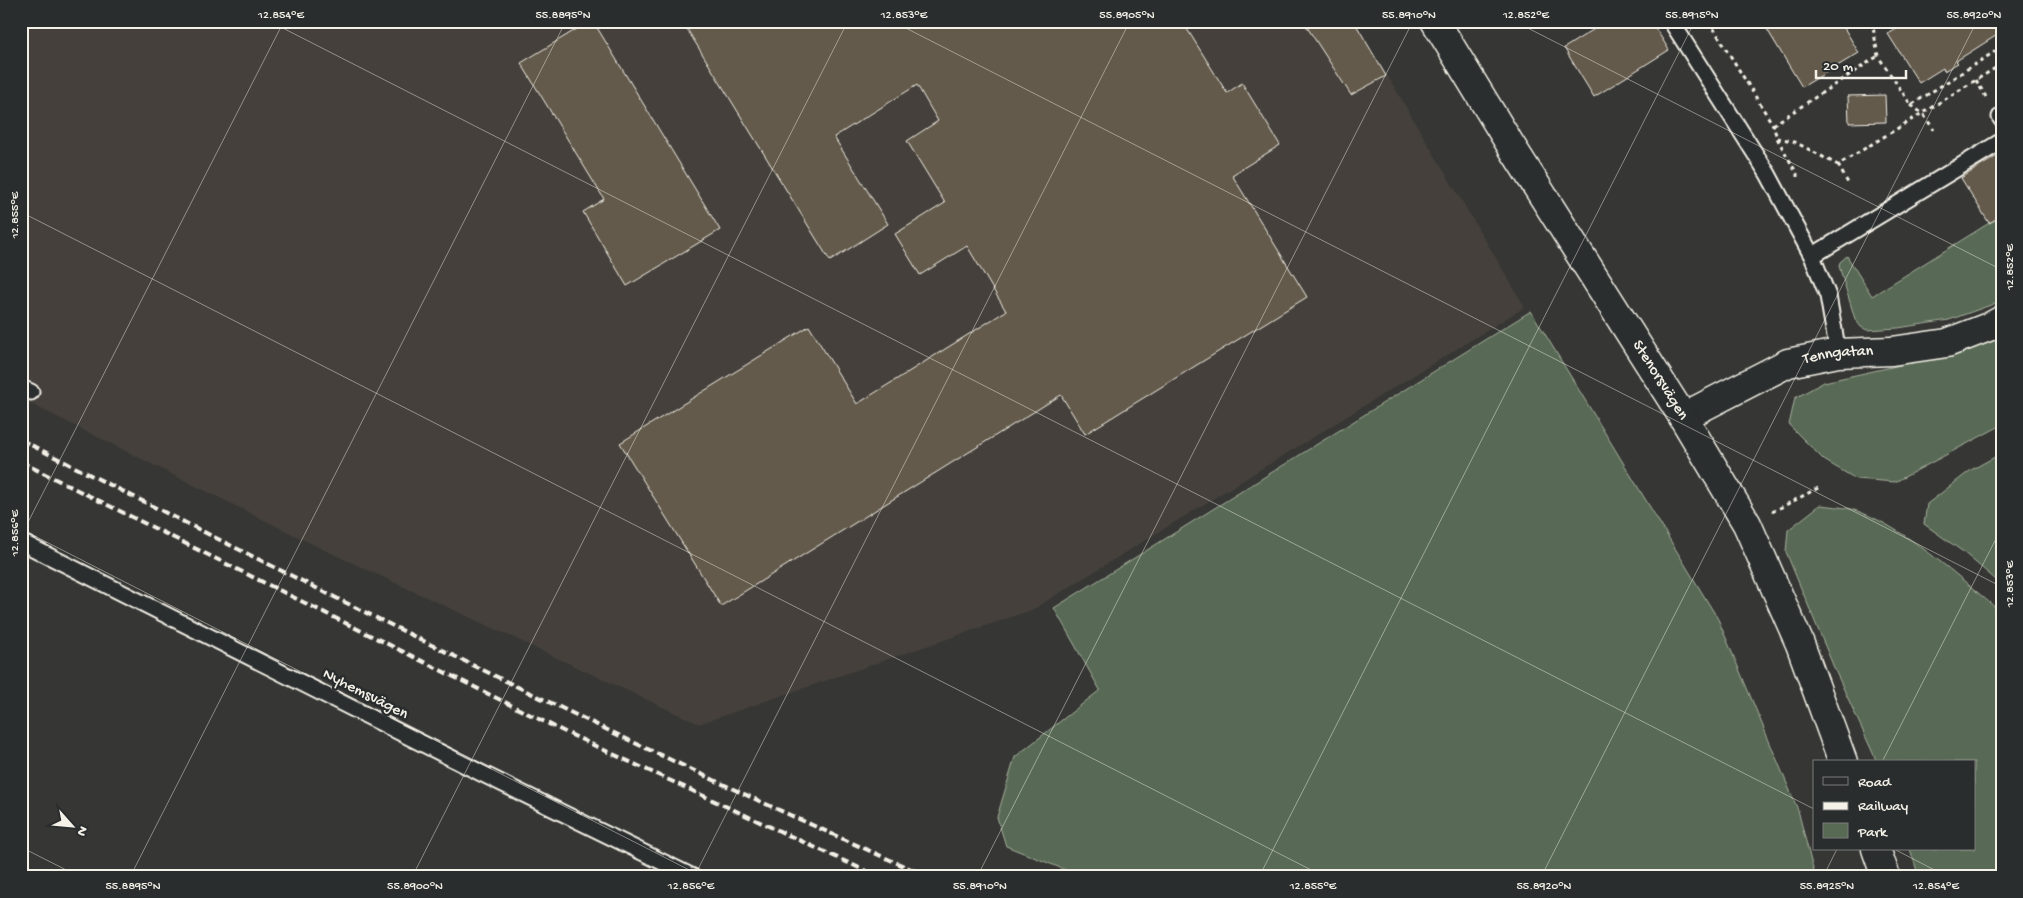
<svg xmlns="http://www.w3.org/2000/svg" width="2023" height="898" viewBox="0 0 2023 898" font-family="'Gochi Hand',sans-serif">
<rect width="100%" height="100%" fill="#363634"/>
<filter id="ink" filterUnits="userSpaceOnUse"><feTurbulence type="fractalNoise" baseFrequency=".02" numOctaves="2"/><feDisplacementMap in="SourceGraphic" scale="10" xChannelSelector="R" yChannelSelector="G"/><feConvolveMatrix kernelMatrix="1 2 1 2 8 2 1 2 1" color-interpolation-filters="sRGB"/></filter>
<g filter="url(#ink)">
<!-- built -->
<path fill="#44413b" d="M21,21H1355L1525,307L1032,610L699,724L320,548L21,399Z"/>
<!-- green -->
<path fill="#586a54" stroke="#a6ae9e" d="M2002,215V301L1949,320L1898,328L1867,330L1861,327L1855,319L1839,266L1840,262L1847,256L1872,296Z
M1531,311L1718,619L1798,810L1815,877H1083L1006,846L997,817L1015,757L1100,690L1054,608Z
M2002,334V425L1895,482L1856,479L1824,460L1789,425L1795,398L1824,382L1959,352Z
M2002,453V585L1962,551L1924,524L1927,504L1971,470Z
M1820,505C1830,506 1841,507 1851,509C1902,524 1961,579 2002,613V877H1919L1910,849H1974V762H1877L1835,670L1786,552L1788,530Z"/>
<!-- building -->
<path fill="#645a4c" stroke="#f4f1e8" d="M590,21H593L720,230L627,286L583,212L604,199L521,63Z
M682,21H1182L1227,93L1242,83L1280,145L1232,175L1307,297L1085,434L1061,395L721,606L620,443L809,326L857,404L1006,311L967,246L920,275L895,234L945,203L907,141L938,121L917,85L834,137L888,224L830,261Z
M1303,21H1354L1386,76L1351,95Z
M1607,21H1651L1669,50L1594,97L1564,48Z
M1762,21H1840L1859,53L1802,87Z
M1910,21H2002V32L1956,61L1958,63L1944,71L1943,68L1919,83L1888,34Z
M1885,95L1886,122L1849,123L1848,96Z
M2002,153V216L1989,223L1961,178Z"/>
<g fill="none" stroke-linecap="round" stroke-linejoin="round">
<!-- service casing -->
<g stroke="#f4f1e8" stroke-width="19">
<path id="service" d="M1671,21L1768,174L1812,256
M2002,116L2000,117L2002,120
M1838,353L1828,296L1812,256L2002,141
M21,388L31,392
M21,542L481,773L693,877"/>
</g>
<!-- minor casing -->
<g stroke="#f4f1e8" stroke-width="31">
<g id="minor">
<path id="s1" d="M1683,417L1788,363L1838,353L1892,351L1947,343L1991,326L2002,320"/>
</g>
</g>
<!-- tertiary casing -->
<g stroke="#f4f1e8" stroke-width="31">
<g id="tertiary">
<path id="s2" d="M1435,21L1510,144L1683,417L1747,524L1800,644L1843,762"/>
<path d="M1876,849L1886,877"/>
</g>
</g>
<!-- path -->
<path stroke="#f4f1e8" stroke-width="3" stroke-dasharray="4 4" stroke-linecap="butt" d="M1709,21L1773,125L1777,138L1797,174V179
M1872,21L1878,56L1911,105L2002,47
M1976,80L1986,97
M1911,105L1923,114L1934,130
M1773,125L1878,56
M1777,138L1793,141L1838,165L2002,64
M1838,165L1848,183
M1772,512L1820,487"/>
<!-- service -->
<use href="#service" stroke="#2a2d2e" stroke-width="15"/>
<!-- minor -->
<use href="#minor" stroke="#2a2d2e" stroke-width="28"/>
<!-- tertiary -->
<use href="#tertiary" stroke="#2a2d2e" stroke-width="28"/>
<!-- rail -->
<path stroke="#f4f1e8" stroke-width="4" stroke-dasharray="8 4" stroke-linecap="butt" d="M21,440C321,591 622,743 929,877
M21,462L563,731L879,877"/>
</g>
</g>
<!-- ticks -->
<path fill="none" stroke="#f4f1e8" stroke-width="1" stroke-opacity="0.45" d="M269,21L1814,809M892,21L2002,587M1514,21L2002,270M21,212L1325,877M21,529L703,877M21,536L284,21M1882,762L2002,527M21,847L80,877M1894,849L1948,877M130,877L566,21M412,877L848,21M694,877L1130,21M977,877L1413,21M1259,877L1695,21M1541,877L1977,21M1823,877L1837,849"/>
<g text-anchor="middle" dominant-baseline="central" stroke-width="5" stroke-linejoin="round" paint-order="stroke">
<!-- street labels -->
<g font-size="16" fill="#f4f1e8" stroke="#2a2d2e">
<text stroke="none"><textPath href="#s1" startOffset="169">Tenngatan</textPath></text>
<text stroke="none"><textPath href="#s2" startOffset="424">Stenorsvägen</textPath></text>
<text transform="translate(365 695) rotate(27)">Nyhemsvägen</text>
</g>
</g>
<!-- margin -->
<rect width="2023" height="898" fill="none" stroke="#2a2d2e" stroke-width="55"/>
<!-- legend -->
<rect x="1813" y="760" width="162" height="90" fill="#2a2d2e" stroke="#7b7b78"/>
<rect x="1823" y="777" width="25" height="8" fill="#2a2d2e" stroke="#7b7b78"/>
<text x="1858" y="786" font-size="15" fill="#f4f1e8">Road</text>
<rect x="1823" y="802" width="25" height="8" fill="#f4f1e8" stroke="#7b7b78"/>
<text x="1858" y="810" font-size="15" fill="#f4f1e8">Railway</text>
<rect x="1823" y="823" width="25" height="15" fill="#586a54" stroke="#7b7b78"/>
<text x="1858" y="836" font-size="15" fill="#f4f1e8">Park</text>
<!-- north arrow -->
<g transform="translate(72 826) rotate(117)" stroke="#2a2d2e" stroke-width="4" paint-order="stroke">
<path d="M0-4L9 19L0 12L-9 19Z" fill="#f4f1e8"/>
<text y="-8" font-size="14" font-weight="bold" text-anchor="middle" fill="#f4f1e8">N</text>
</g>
<!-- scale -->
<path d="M1816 70v8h90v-8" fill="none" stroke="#f4f1e8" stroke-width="2.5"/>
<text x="1823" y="70" font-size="15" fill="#f4f1e8" stroke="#2a2d2e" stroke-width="4" paint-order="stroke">20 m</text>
<rect x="28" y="28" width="1968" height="842" fill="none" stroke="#f4f1e8" stroke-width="2"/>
<g font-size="12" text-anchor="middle" fill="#f4f1e8">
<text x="281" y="18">12.854°E</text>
<text x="563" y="18">55.8895°N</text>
<text x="904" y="18">12.853°E</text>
<text x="1127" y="18">55.8905°N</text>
<text x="1409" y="18">55.8910°N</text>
<text x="1526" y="18">12.852°E</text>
<text x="1692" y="18">55.8915°N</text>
<text x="1974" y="18">55.8920°N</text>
<text transform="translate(14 215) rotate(-90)" y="4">12.855°E</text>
<text transform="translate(2009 267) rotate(-90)" y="4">12.852°E</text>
<text transform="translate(14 533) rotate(-90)" y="4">12.856°E</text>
<text transform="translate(2009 584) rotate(-90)" y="4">12.853°E</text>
<text x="133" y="889">55.8895°N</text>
<text x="415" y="889">55.8900°N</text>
<text x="691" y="889">12.856°E</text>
<text x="980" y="889">55.8910°N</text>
<text x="1313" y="889">12.855°E</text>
<text x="1544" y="889">55.8920°N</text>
<text x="1827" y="889">55.8925°N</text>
<text x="1936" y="889">12.854°E</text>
</g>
</svg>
